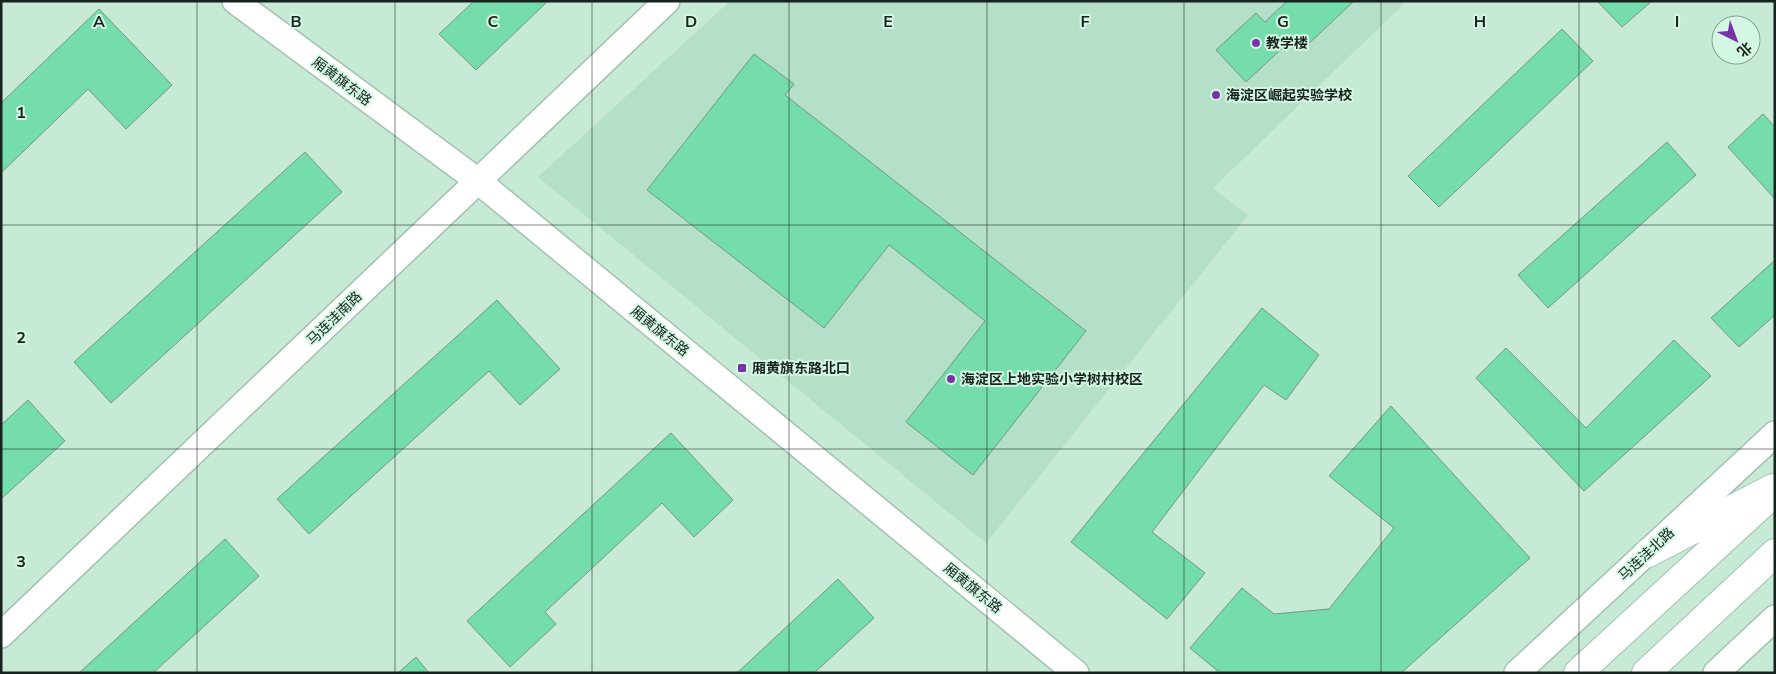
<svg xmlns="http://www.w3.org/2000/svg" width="1776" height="674" viewBox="0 0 1776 674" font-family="Mulish,'Noto Sans SC',sans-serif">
<rect width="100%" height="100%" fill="#c7ead6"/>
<!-- built -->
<path fill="#b4dfc8" d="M730,1H1407L1213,188L1248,215L986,543L538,177Z"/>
<!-- building -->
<path fill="#75ddab" stroke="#759684" d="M474,1H548L476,70L439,34Z
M1287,1H1354L1303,49L1293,38L1246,82L1216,50L1256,13L1265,22Z
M1597,1H1652L1622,27Z
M99,9L172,85L126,129L88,89L1,173V103Z
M1562,29L1593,61L1439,207L1408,176Z
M754,54L794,84L785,95L1086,331L973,475L906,422L985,321L889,245L824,328L647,190Z
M1763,114L1775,127V199L1728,147Z
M1667,142L1696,175L1548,308L1518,275Z
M305,152L342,192L111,403L74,362Z
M1775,260V315L1739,347L1711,318Z
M497,300L560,369L520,405L489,371L309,534L277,499Z
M1262,308L1319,355L1286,400L1264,385L1152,532L1205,573L1167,619L1071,542Z
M1674,340L1711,376L1584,491L1476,378L1506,348L1586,428Z
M28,400L65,441L1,499V425Z
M1391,406L1530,558L1401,673H1220L1190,648L1242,588L1274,614L1329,609L1394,528L1329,476Z
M671,433L733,500L694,537L662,503L545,612L556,624L510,667L467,621Z
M225,539L259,576L153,673H79Z
M838,579L874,618L814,673H737Z
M416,657L429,673H398Z"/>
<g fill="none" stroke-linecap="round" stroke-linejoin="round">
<!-- tertiary casing -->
<g stroke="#a0c2af" stroke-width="28">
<path id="tertiary" d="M235,1L478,181L1076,673
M1,635L667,1
M1517,673L1775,434
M1716,673L1775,618"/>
</g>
<!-- secondary casing -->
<g stroke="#a0c2af" stroke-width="30">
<path id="secondary" d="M1648,553L1773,488"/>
</g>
<!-- primary casing -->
<g stroke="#a0c2af" stroke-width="30">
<path id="primary" d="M1578,673L1775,492
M1646,673L1775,553"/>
</g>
<!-- tertiary -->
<use href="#tertiary" stroke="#fff" stroke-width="25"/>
<!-- secondary -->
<use href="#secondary" stroke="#fff" stroke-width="28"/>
<!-- primary -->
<use href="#primary" stroke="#fff" stroke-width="28"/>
</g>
<!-- grid -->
<path fill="none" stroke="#17241d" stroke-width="1" stroke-opacity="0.55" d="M197,1V673M395,1V673M592,1V673M789,1V673M987,1V673M1184,1V673M1381,1V673M1579,1V673M1,225H1775M1,449H1775"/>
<!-- markers -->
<g fill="#7933a7" stroke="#d4f7e3" stroke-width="2">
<circle cx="1256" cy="43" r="5"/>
<circle cx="1216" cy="95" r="5"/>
<rect x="737" y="363" width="10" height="10" rx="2.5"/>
<circle cx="951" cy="379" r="5"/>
</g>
<g text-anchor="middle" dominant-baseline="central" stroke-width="4" stroke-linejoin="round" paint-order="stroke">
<!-- poi labels -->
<g font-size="14" font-weight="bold" fill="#17241d" stroke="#d4f7e3" text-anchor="start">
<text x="1266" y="43">教学楼</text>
<text x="1226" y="95">海淀区崛起实验学校</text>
<text x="752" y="368">厢黄旗东路北口</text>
<text x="961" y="379">海淀区上地实验小学树村校区</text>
</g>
<!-- street labels -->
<g font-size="14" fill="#17241d" stroke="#d4f7e3">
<text transform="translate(342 81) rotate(37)">厢黄旗东路</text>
<text transform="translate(334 318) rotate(-44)">马连洼南路</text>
<text transform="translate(660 331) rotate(39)">厢黄旗东路</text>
<text transform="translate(1646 554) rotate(-43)">马连洼北路</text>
<text transform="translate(973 588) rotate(39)">厢黄旗东路</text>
</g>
</g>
<g font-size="16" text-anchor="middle" font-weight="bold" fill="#17241d" stroke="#d4f7e3" stroke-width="4" stroke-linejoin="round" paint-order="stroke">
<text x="99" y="27">A</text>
<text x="296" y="27">B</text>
<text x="493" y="27">C</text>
<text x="691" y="27">D</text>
<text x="888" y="27">E</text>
<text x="1085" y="27">F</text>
<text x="1283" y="27">G</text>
<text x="1480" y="27">H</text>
<text x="1677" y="27">I</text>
<text x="21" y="118">1</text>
<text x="21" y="343">2</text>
<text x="21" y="567">3</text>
</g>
<!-- border -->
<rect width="1776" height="674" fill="none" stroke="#17241d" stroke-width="5"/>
<!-- north arrow -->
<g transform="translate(1736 40) rotate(138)"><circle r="24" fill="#d4f7e3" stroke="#88a394"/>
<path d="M0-4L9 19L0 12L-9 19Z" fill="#7933a7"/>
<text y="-8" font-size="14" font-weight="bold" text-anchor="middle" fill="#17241d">北</text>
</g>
</svg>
